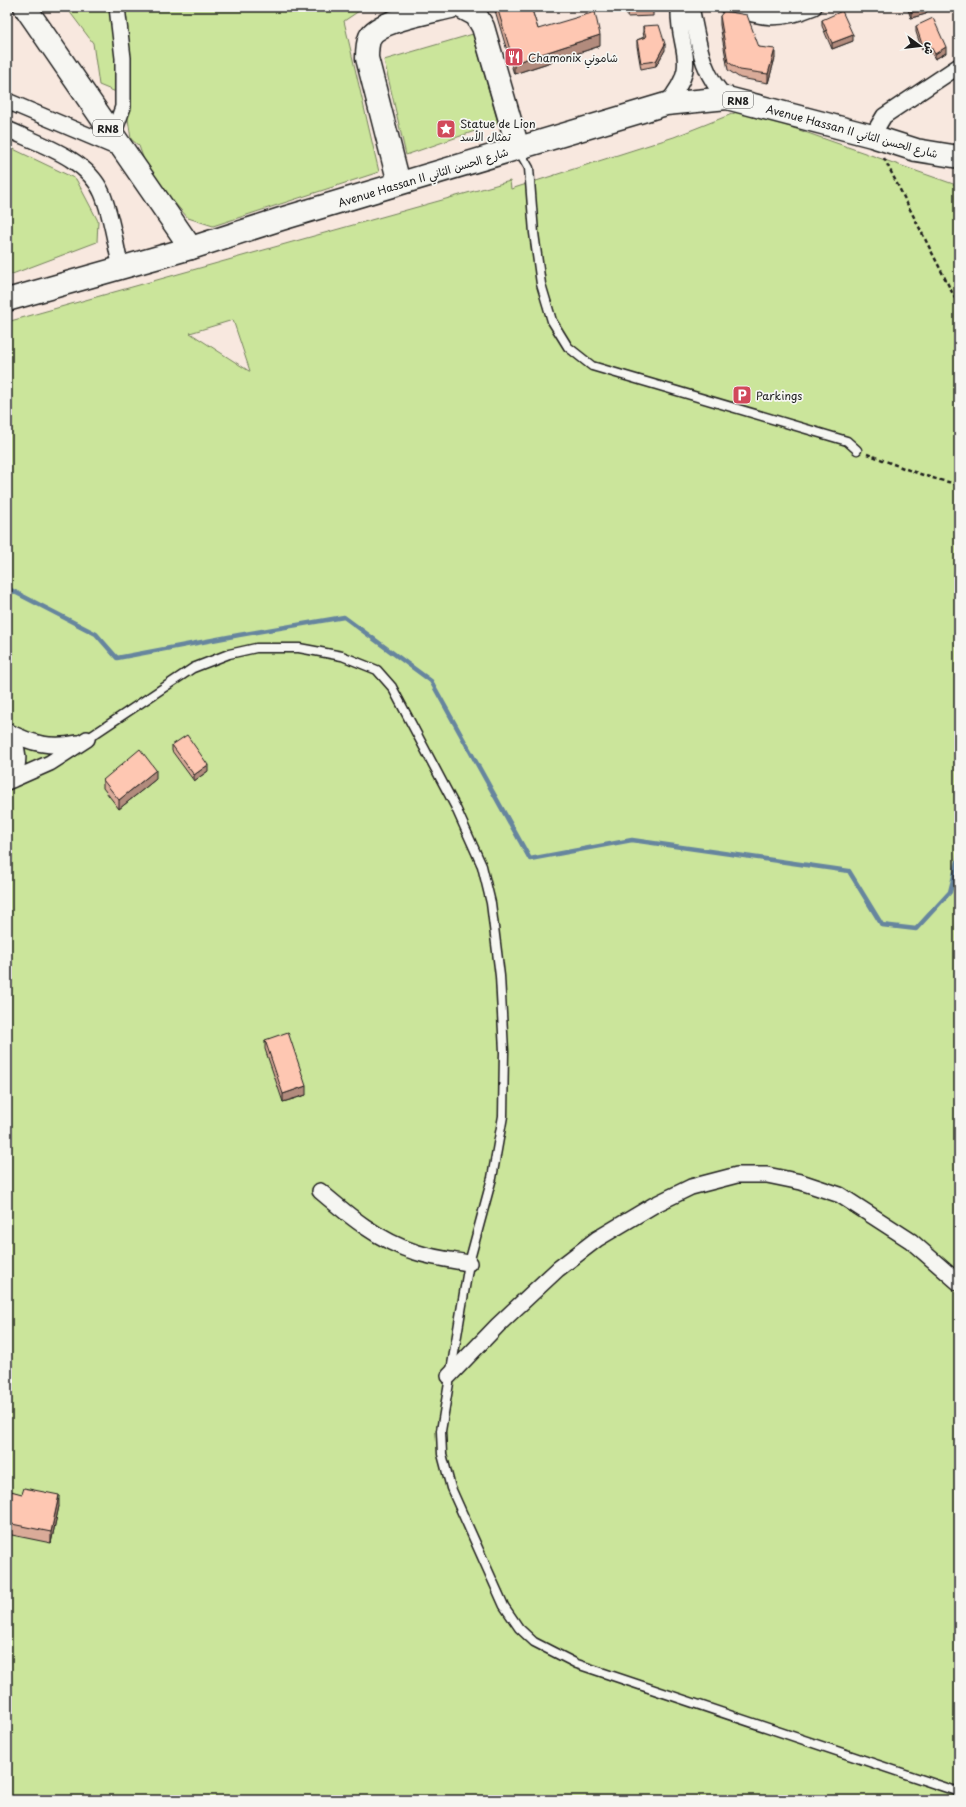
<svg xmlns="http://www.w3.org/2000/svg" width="966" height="1807" viewBox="0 0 966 1807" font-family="'Playpen Sans','Playpen Sans Arabic',sans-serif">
<rect width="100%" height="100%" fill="#f8e8df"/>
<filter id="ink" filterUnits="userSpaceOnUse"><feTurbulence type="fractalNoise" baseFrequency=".025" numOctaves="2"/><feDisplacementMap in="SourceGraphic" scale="8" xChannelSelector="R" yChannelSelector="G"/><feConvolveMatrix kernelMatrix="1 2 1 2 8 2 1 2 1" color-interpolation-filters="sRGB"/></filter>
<g filter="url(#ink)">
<!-- green -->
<path fill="#cbe59b" stroke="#74805c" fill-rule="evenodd" d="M66,7H365L344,21L379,172L213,226L188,218L149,174L139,146L131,139L125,99L116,92L99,85L93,43Z
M473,34L498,123L406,155L384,60Z
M742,110L959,186V1800H7V322L510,181L511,189L674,137ZM233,320L250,371H249L190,333Z
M7,146L76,179L98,221L97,242L7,276Z"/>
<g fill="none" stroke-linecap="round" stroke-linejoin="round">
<!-- stream -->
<path stroke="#66859e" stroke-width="4.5" d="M7,588L96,634L117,658L239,635L344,617L431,681L530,859L632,840L849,871L882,925L916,929L950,892L959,856"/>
<!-- service casing -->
<g stroke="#1c1c1c" stroke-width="11">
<path id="service" d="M518,149L529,168L534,233L541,284L552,321L568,347L592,366L847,441L857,450
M87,739L193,668L229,654L256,648H299L342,656L377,670L392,687L455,806L482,866L491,903L500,976L504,1051L503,1116L492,1178L469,1263L441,1431L442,1454L451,1488L504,1606L519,1628L534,1642L577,1664L959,1792"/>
</g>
<!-- minor casing -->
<g stroke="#1c1c1c" stroke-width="18">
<path id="minor" d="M691,7C698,39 701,75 727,98
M728,7C764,18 778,22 814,7
M7,101L123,150
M666,104C702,62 677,51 679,7
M7,129C39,144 87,158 102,193C112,216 115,244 121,268
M113,135L123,107V58L117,7
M872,136L884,116L959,66
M7,731C30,743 51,749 77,743
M7,734C21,747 20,764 12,780
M7,782L50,763L87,739
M320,1191C348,1215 379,1241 415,1252C433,1258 451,1260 469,1263
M449,1376L498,1325L558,1269L597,1239L654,1205L691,1187L737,1175H767L801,1182L840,1195L911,1241L959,1283"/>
</g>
<!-- secondary casing -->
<g stroke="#1c1c1c" stroke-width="25">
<path id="secondary" d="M461,7L476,15L483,27L518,148
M399,183L367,58C367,51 367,44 370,37C379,20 432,12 451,7
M7,300L191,248"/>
</g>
<!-- primary casing -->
<g stroke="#1c1c1c" stroke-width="25">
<path id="primary" d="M25,7L191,248L281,219L666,104L727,98L872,136L916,150L959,157"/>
</g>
<!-- path -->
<path stroke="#1c1c1c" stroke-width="2.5" stroke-dasharray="4 3" stroke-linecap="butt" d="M884,158L959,306
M867,454C897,465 927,479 959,484"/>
<!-- service -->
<use href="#service" stroke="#f6f6f2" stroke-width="8"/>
<!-- minor -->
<use href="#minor" stroke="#f6f6f2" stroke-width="15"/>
<!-- secondary -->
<use href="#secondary" stroke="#f6f6f2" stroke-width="22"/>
<!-- primary -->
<use href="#primary" stroke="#f6f6f2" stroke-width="22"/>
</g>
<!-- wall -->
<path fill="#daab99" stroke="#1c1c1c" d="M494,7H531L538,29L600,46L514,74Z
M628,7L653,11V16L627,17Z
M907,7H927L926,8V14L911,18Z
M720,16L759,47L775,58L768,83L740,78L728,70L720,25Z
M822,20L853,41L832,49L822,26Z
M643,26L665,50L656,66L641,69L637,46V40L644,37L643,32Z
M916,26L946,53L935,59L927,46L922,50L916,32Z
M172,745L208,771L194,781L172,751Z
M156,779L119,809L103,788V780Z
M265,1040L306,1095L283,1102L265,1049Z
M7,1490L59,1506L51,1543L7,1534Z"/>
<!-- shaded-wall -->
<path fill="#b28b7d" stroke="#1c1c1c" d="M924,7H927L925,8H926V14L911,18V12Z
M600,35V46L514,74V63Z
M853,35V41L832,49V43Z
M927,40V46L922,50V44Z
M665,44V50L656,66V61Z
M946,47V53L935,59V54Z
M775,49V58L768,83V74Z
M208,765V771L194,781V775Z
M156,770V779L119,809V800Z
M306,1086V1095L283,1102V1094Z
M59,1495V1506L51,1543V1532Z"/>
<!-- building -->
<path fill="#fec7b2" stroke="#1c1c1c" d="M497,7H531L538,29L595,12L600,35L514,63Z
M628,7H653V11H627Z
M909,7H925L926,8L911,12Z
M724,11L747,15L759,47L775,49L768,74L740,70L728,62L720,16Z
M842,11L853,35L832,43L822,20Z
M933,18L946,47L935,54L927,40L922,44L916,26Z
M659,25L665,44L656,61L641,63L637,40L646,37L643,26Z
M187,735L208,765L194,775L172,745Z
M140,749L156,770L119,800L103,780Z
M288,1032L306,1086L283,1094L265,1040Z
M24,1488L59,1495L51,1532L7,1523V1490L22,1494Z"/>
</g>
<!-- icons -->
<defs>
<g id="restaurant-square" transform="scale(1)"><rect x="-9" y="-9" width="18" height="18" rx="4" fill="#d1495b" stroke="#f6f6f2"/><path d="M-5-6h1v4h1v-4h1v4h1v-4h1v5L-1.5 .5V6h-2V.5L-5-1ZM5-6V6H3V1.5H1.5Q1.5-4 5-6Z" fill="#fff"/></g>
<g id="sight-square" transform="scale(1)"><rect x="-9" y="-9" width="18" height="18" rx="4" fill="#d1495b" stroke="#f6f6f2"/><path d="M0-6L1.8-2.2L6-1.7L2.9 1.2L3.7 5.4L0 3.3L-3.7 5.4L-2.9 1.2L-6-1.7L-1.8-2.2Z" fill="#fff"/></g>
<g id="parking-square" transform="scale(1)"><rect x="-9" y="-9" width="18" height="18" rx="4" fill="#d1495b" stroke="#f6f6f2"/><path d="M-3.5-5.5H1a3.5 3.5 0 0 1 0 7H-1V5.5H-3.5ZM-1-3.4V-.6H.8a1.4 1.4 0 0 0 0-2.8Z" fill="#fff"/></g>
</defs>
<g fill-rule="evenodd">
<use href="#restaurant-square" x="514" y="57"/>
<use href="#sight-square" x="446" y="129"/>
<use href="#parking-square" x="742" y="395"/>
</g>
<g text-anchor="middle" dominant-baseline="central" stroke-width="3.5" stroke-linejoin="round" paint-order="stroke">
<!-- shield labels -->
<g fill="#f6f6f2" stroke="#5d5d5c" stroke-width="1">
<rect x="723" y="92" width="30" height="16" rx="3"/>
<rect x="93" y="120" width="30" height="16" rx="3"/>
</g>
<g font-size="10" font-weight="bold" fill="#1c1c1c">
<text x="738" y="100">RN8</text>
<text x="108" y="128">RN8</text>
</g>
<!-- poi labels -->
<g font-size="11" fill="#1c1c1c" stroke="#f6f6f2" text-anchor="start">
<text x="528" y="57">Chamonix شاموني</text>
<text x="460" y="123">Statue de Lion<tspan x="460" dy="13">تمثال الأسد</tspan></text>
<text x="756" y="395">Parkings</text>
</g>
<!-- street labels -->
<g font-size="11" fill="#1c1c1c" stroke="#f6f6f2">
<text transform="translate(852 131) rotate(15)">Avenue Hassan II شارع الحسن الثاني</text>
<text transform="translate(423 177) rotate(-17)">Avenue Hassan II شارع الحسن الثاني</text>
</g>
</g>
<!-- margin -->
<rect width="966" height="1807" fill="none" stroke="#f6f6f2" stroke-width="24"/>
<rect x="12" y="12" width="942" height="1783" fill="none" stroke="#1c1c1c" stroke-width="1.5" filter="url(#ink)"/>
<!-- north arrow -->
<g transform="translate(920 46) rotate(105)" stroke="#f6f6f2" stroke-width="3" paint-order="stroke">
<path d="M0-3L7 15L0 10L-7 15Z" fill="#1c1c1c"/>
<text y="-6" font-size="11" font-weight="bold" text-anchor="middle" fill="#1c1c1c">ش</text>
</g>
</svg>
